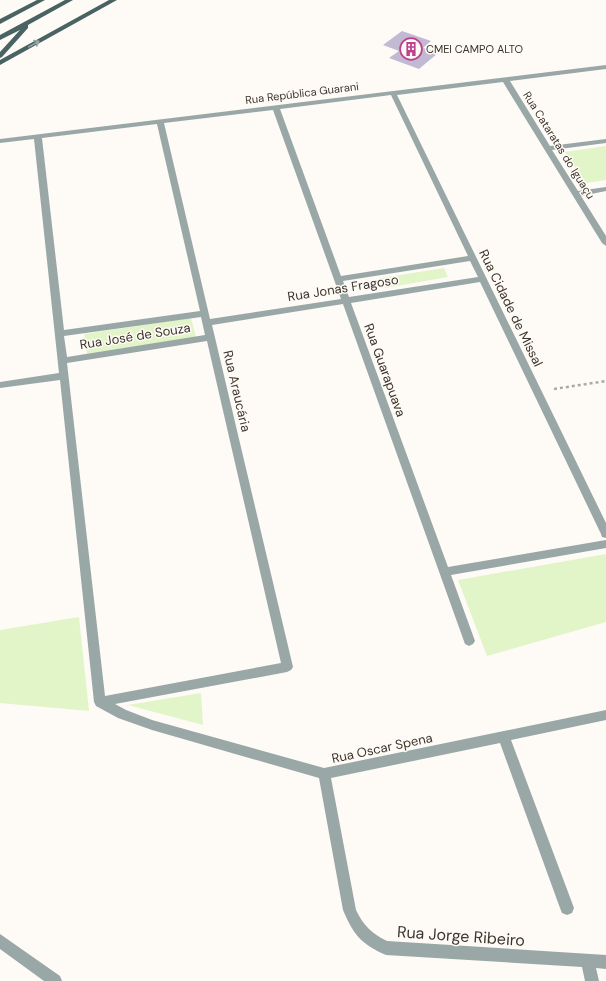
<svg xmlns="http://www.w3.org/2000/svg" width="606" height="981" viewBox="0 0 606 981" font-family="'DM Sans',sans-serif">
<rect width="100%" height="100%" fill="#fefaf6"/>
<!-- green -->
<path fill="#e2f5c8" d="M606,146V180L586,183L565,152Z
M444,268L448,277L385,288L381,278Z
M191,318L196,337L87,354L84,334Z
M606,554V622L487,656L458,580Z
M79,617L89,711L0,703V630Z
M201,693L203,725L128,705Z"/>
<!-- building -->
<path fill="#c2bad3" d="M402,31L431,41L423,48L438,53L419,69L389,58L399,51L383,45Z"/>
<g fill="none" stroke-linecap="round" stroke-linejoin="round">
<!-- path -->
<path stroke="#ada8a2" stroke-width="2.5" stroke-dasharray="3 3" stroke-linecap="butt" d="M554,389L606,381"/>
<!-- minor -->
<path fill="#99a7a7" fill-rule="evenodd" d="M606,65V69L510,81L550,146L606,139V143L552,150L578,191L606,187V191L581,196L606,236V246L602,243L503,82L397,95L606,523V538L602,537L601,534L480,282L351,303L448,567L606,540V548L451,575L475,641L473,644L469,646L465,644L343,304L212,325L293,667L291,670L287,672L115,704L126,710L152,720L324,768L606,710V720L511,740L574,908L572,913L567,915L562,913L560,908L500,743L331,778L356,910C363,925 372,934 387,941L606,955V969L596,968L599,981H585L582,967L386,955C361,944 353,934 343,910L319,778L152,730L118,718L96,706L94,702L60,380L0,388V382L59,373L34,139L0,143V139ZM391,95L468,256L341,276L280,109ZM273,110L341,299L210,319L164,123ZM157,124L200,311L64,330L42,138ZM470,261L478,277L349,297L343,281ZM201,317L205,335L67,357L64,336ZM207,341L281,663L105,696L67,363Z
M0,934L60,976L62,981H44L0,949Z"/>
<!-- major -->
<path fill="#496362" fill-rule="evenodd" d="M37,0H45L0,24V19Z
M65,0H73L28,25V28L2,57L0,58V52L20,30L0,40V35Z
M109,0H117L0,65V60Z"/>
</g>
<!-- one-way arrows -->
<defs><path id="oneway-shaft" d="M-6 0H5M1.5-3L5.5 0L1.5 3" fill="none" stroke-width="1.6" stroke-linecap="round" stroke-linejoin="round"/></defs>
<use stroke="#9aa7a5" href="#oneway-shaft" transform="translate(34 44) rotate(-29)"/>
<!-- icons -->
<defs>
<g id="building-ring" transform="scale(1.15)"><circle r="9.5" fill="#fefaf6" stroke="#be4190" stroke-width="1.5"/><path d="M-4-6H4V6H1V3H-1V6H-4ZM-2.5-4.3h1.7v1.8h-1.7ZM.8-4.3h1.7v1.8H.8ZM-2.5-1h1.7V.8h-1.7ZM.8-1h1.7V.8H.8Z" fill="#be4190"/></g>
</defs>
<g fill-rule="evenodd">
<use href="#building-ring" x="411" y="49"/>
</g>
<g text-anchor="middle" dominant-baseline="central" stroke-width="3" stroke-linejoin="round" paint-order="stroke">
<!-- far-poi labels -->
<g font-size="11" fill="#3c352c" stroke="#fefaf6" text-anchor="start">
<text x="426" y="49">CMEI CAMPO ALTO</text>
</g>
<!-- far-street labels -->
<g font-size="11" fill="#3c352c" stroke="#fefaf6">
<text transform="translate(302 93) rotate(-7)">Rua República Guarani</text>
<text transform="translate(559 145) rotate(58)">Rua Cataratas do Iguaçu</text>
</g>
<!-- street labels -->
<g font-size="13" fill="#3c352c" stroke="#fefaf6">
<text transform="translate(343 288) rotate(-9)">Rua Jonas Fragoso</text>
<text transform="translate(511 308) rotate(64)">Rua Cidade de Missal</text>
<text transform="translate(135 336) rotate(-9)">Rua José de Souza</text>
<text transform="translate(385 370) rotate(70)">Rua Guarapuava</text>
<text transform="translate(237 391) rotate(77)">Rua Araucária</text>
<text transform="translate(382 748) rotate(-12)">Rua Oscar Spena</text>
</g>
<!-- near-street labels -->
<g font-size="16" fill="#3c352c" stroke="#fefaf6">
<text transform="translate(461 936) rotate(4)">Rua Jorge Ribeiro</text>
</g>
</g>
</svg>
